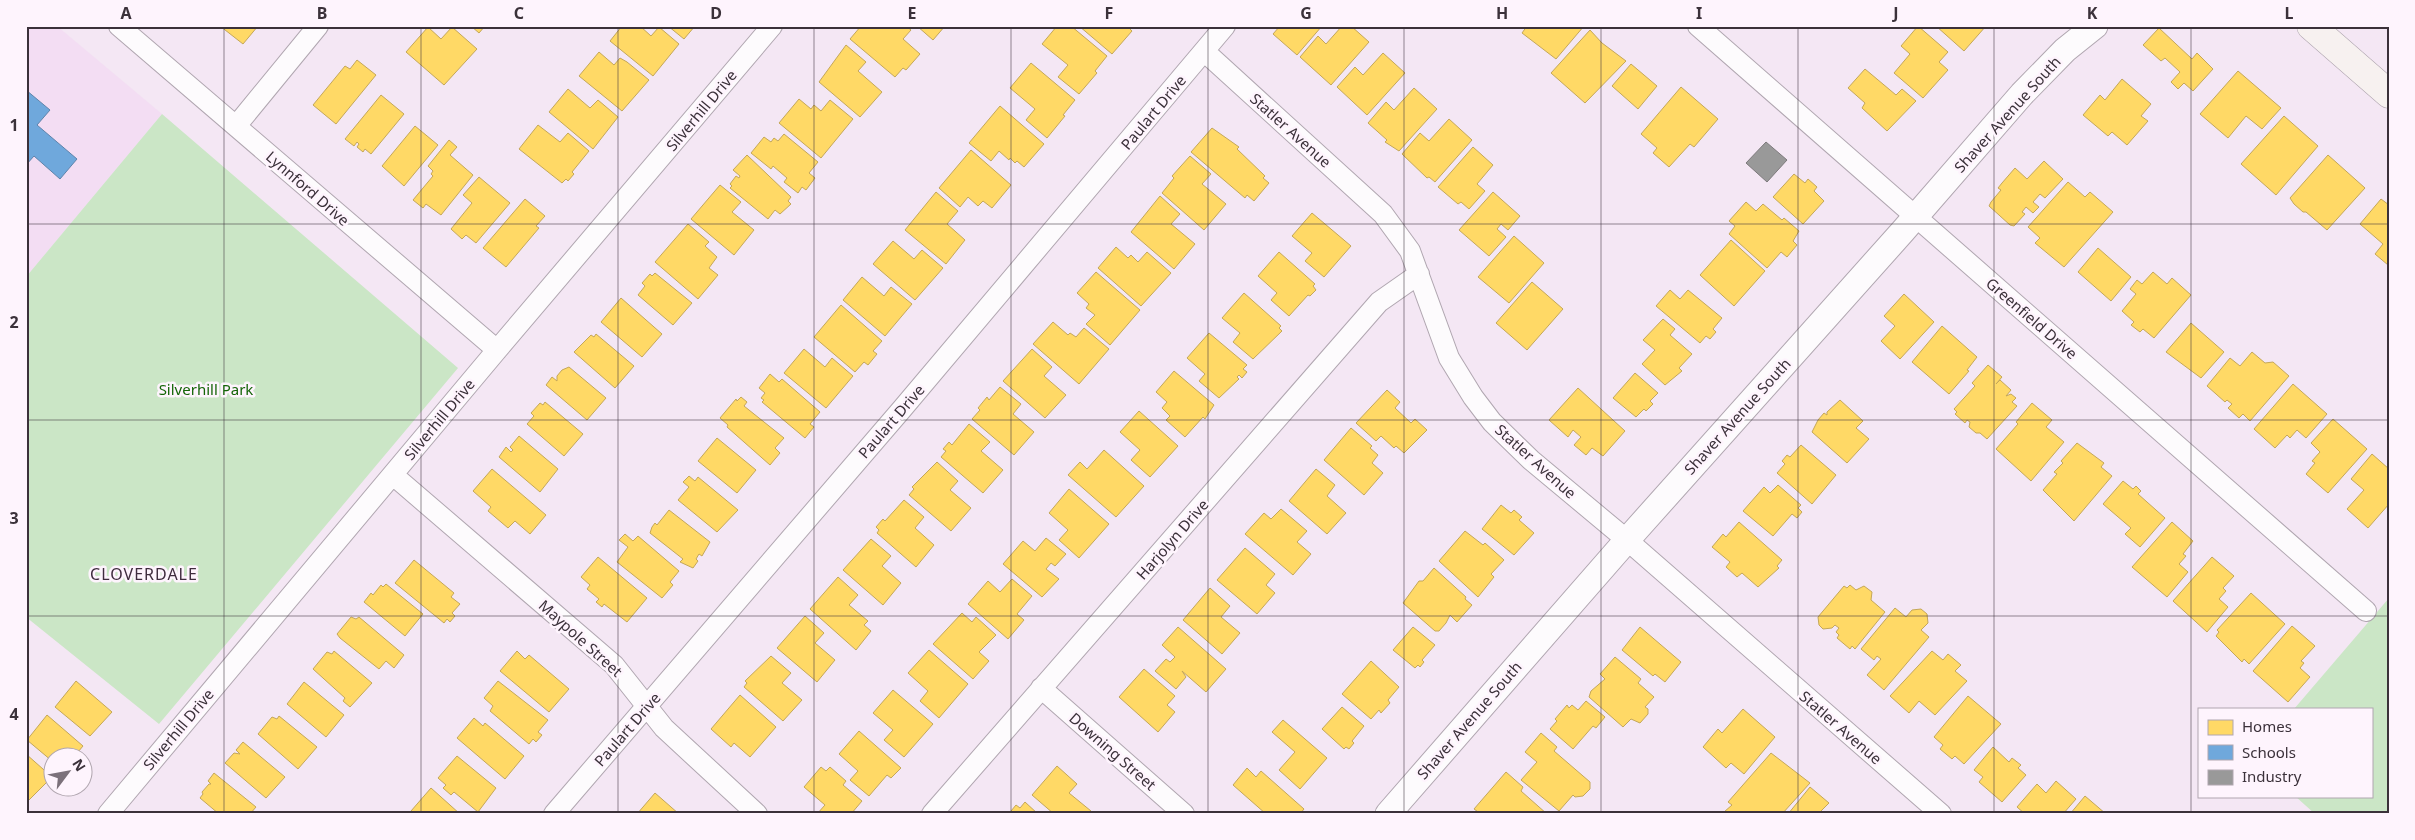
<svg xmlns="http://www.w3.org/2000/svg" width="2415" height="840" viewBox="0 0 2415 840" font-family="'Noto Sans',sans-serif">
<rect width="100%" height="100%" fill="#f4e7f4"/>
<!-- built -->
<path fill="#f3ddf3" d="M26,26H57L162,114L26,277Z"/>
<!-- green -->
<path fill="#cbe6c6" d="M162,114L458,368L159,724L26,617V277Z
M2389,598V814H2315L2295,796H2371V709H2294Z"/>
<!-- homes -->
<path fill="#ffd966" stroke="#c4a759" d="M220,26H258L243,44Z
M471,26H485L479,33Z
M622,26H640L651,36L659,27L679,44L653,76L610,41Z
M668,26H695L684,39Z
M861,26H906L911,30L903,39L920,54L906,70L903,68L895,77L850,39Z
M917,26H945L933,40Z
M1057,26H1071L1107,56L1095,71L1097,73L1079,94L1058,77L1068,65L1042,44Z
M1079,26H1127L1132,31L1112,54Z
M1280,26H1322L1297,55L1273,34Z
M1342,26H1351L1369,42L1331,85L1300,57L1318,36L1326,44Z
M1527,26H1584L1556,59L1522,33Z
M1918,26L1948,52L1939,62L1948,70L1923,98L1894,73L1910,54L1901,46Z
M1936,26H1986L1964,51Z
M428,27L441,39L452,27L477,49L444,85L406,52Z
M2159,28L2192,59L2197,53L2213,69L2193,91L2184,83L2178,89L2171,82L2180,72L2165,58L2161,61L2143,45Z
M1590,30L1602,43L1626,61L1585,103L1551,73Z
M846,45L866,62L858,71L882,92L860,117L819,82Z
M599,52L614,65L620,58L627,62L649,80L622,111L579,76Z
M1383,53L1405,73L1367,115L1337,87L1355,67L1363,75Z
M357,60L376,75L336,124L313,105L345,66L350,69Z
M1031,63L1075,100L1063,115L1065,116L1047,138L1026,120L1035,109L1010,88Z
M1631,64L1657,86L1638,109L1612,86Z
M1865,69L1896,95L1902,89L1916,101L1887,131L1862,108L1865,103L1848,88Z
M2238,71L2281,108L2262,129L2246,116L2228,138L2200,114Z
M2122,79L2151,104L2141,116L2148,121L2127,145L2112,132L2108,136L2083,115L2100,95L2105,100Z
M1681,87L1718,119L1694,147L1690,144L1669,167L1653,153L1657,148L1641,134Z
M1414,88L1437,109L1399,151L1385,142L1387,140L1368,123L1386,102L1394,110Z
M568,89L590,108L598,100L618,117L593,149L549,112Z
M381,95L404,114L371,154L365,149L363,152L357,147L359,144L357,142L354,146L345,139Z
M799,99L811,109L814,105L821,111L830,100L853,119L821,158L779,123Z
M1000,106L1044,144L1024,167L1017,161L1015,163L1010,158L1009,160L999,151L991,161L969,143Z
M2284,116L2318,146L2276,195L2241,164Z
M1449,119L1472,140L1435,182L1429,177L1427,178L1402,154L1420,133L1429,141Z
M538,125L560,142L568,133L589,151L572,172L574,174L568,181L566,179L562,183L519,149Z
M415,126L438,145L404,186L382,166Z
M1212,128L1239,147L1237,149L1265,176L1263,178L1269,183L1254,201L1247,195L1245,198L1191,152Z
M784,134L818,162L809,173L815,178L806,190L802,187L798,193L784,182L787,178L773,166L771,169L751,153L764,137L771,142L774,138L778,141Z
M449,140L457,147L450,155L473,175L441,215L426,204L423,208L413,200L433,176L431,174L433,171L428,166Z
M1473,147L1493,165L1477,184L1485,191L1469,209L1461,202L1458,204L1438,187Z
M971,150L1011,185L992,208L983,201L978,206L968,197L960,207L939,188Z
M747,155L791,197L788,201L791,204L780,214L775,210L768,219L730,188L732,186L730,184L736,176L739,178L740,176L733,170Z
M2328,155L2365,188L2327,230L2306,212H2303L2294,204L2290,198Z
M1190,156L1211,174L1202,184L1226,204L1204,230L1162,193L1174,178L1172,176Z
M2044,161L2063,179L2045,198L2040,194L2033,202L2039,207L2033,213L2026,207L2022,212L2025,214L2014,226L2010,225L1989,206L1991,202L2001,190L1998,188L2002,183L2015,168L2027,179Z
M1794,174L1805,183L1808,179L1817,187L1814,191L1824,201L1803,224L1773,197Z
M479,177L510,203L476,243L466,235L462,239L451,229L472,203L463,195Z
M2068,182L2085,197L2090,192L2113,212L2064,267L2035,243L2040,238L2028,227Z
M720,185L741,202L732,212L754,230L734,255L691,219Z
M936,192L958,211L947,224L965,240L946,264L905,230Z
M1493,192L1520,216L1508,230L1501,224L1497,229L1506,237L1489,256L1459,230Z
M1160,196L1180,214L1171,224L1195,244L1174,269L1131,232Z
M525,199L545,216L536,226L539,228L506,267L483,248Z
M2381,199L2389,205L2388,265L2375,254L2383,244L2360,224Z
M1746,202L1756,211L1763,204L1782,220L1784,218L1799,231L1793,241L1797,245L1787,257L1781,252L1767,268L1729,234L1735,226L1729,221Z
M1312,213L1351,246L1324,277L1305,261L1312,253L1292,236Z
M688,224L709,242L705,246L717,257L709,268L718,275L698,299L655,262Z
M1514,236L1544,263L1509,303L1478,277Z
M1731,240L1765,271L1734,306L1700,275Z
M893,241L914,259L922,250L943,268L915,300L873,264Z
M1116,247L1128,258L1131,255L1138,262L1147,252L1171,273L1141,306L1098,268Z
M2098,248L2131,277L2111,301L2078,272Z
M1279,252L1315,284L1313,286L1316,290L1310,296L1308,295L1289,316L1271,300L1277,293L1258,276Z
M1096,272L1140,310L1110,345L1086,324L1095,315L1086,308L1089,304L1077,293Z
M2153,272L2167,284L2172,278L2191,295L2154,338L2143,329L2140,332L2131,325L2134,322L2122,311L2136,294L2130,289L2137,280L2142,284Z
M655,273L692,303L673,325L638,295L645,286L642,283L650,274L652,276Z
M862,277L884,296L891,287L912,304L885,336L843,300Z
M1532,282L1563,309L1527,350L1496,323Z
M1670,290L1680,299L1688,290L1722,318L1713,329L1716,332L1710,339L1706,336L1700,343L1656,306Z
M1244,293L1281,326L1279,328L1282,331L1253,359L1233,342L1240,333L1222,318Z
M1904,294L1934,322L1900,359L1881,341L1895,326L1884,316Z
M621,298L662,334L642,357L601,322Z
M841,305L882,341L873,351L877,354L868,365L864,362L855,372L814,337Z
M1663,319L1675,329L1670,335L1692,354L1679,368L1682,371L1665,385L1642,364L1655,350L1643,340Z
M1053,322L1068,335L1070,333L1076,337L1084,328L1109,349L1079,384L1033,344Z
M2191,323L2224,352L2201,378L2166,352Z
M1942,326L1977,357L1967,370L1969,371L1949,394L1912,362Z
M1209,333L1247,365L1243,369L1247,372L1242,378L1239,375L1237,377L1239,379L1219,398L1199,381L1205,374L1187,358Z
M596,334L634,366L615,388L574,352L591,335L594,337Z
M804,349L825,367L832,358L853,376L826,408L784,373Z
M1032,349L1052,367L1044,376L1066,395L1045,418L1003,381Z
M2252,352L2265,363L2273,362L2289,376L2250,421L2243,414L2239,418L2228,408L2232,404L2227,400L2225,402L2207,386L2230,358L2240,366Z
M1988,365L2002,377L1996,384L2000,380L2011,390L2006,396L2011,394L2016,398L2012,402L2017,406L1987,439L1980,433H1976L1969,427L1970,422L1967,420L1965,423L1955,414L1957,412L1954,409L1975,386L1972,383Z
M569,367L606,398L587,420L546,385L552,377L557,381V376L562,370Z
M1174,371L1214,405L1205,419L1203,417L1185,437L1166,420L1170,416L1162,408L1167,402L1156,392Z
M1635,373L1658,393L1650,401L1653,404L1646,411L1644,409L1636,417L1613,398Z
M770,374L779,382L782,379L820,412L810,424L814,427L805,438L762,402L764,400L761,398L765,393L759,388Z
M2293,384L2327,414L2306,438L2297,430L2290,438L2287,435L2275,448L2254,429Z
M1000,387L1021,404L1013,414L1034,432L1014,455L972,419L980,410L978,408L987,397L989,400Z
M1578,388L1625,431L1603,456L1592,448L1586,455L1574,445L1581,437L1573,430L1568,437L1549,420Z
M1387,390L1400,402L1395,408L1411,423L1415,419L1427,430L1404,453L1396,446L1394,448L1381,436L1376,441L1356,423Z
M741,397L747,402L744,406L784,438L775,448L780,453L770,465L727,427L728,425L720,418L736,399L737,401Z
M1840,400L1863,421L1856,428L1869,439L1847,463L1812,432L1818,420L1824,413L1827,415V412Z
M545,402L583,434L564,456L527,424L534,416L531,413L540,403L543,405Z
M2032,403L2052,420L2046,427L2064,442L2031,481L1996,449L2018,424L2016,422Z
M1139,411L1178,446L1150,477L1131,460L1140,450L1120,432Z
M2333,419L2367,449L2328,493L2306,474L2315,463L2312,461L2320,452L2311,443Z
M969,424L990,442L981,451L1003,470L983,493L941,457L946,451L943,449L949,442L952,445Z
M1351,428L1372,446L1370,448L1378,455L1372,463L1383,473L1364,495L1324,460Z
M519,436L558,469L540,492L499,457L506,447L511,452L513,450L510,447Z
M717,438L756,470L737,493L698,461Z
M2077,443L2104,463L2101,467L2112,476L2074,521L2043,490L2057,474L2054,472L2063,463L2061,461Z
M1801,445L1836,475L1812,504L1777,473L1785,464L1782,461L1787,455L1790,457Z
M1104,450L1144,486L1116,517L1068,475L1080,462L1087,469Z
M2372,454L2389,469V504L2368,528L2347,509L2364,490L2351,479Z
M937,462L958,481L950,490L971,508L951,531L909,495L914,489L912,487Z
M492,469L546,515L530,534L515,521L508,528L488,511L491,507L473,491Z
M1316,469L1335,485L1327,496L1346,513L1327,534L1289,501Z
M689,476L695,481L698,477L738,510L717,532L678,500L689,487L683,482Z
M2123,481L2133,489L2136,486L2141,491L2138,494L2165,518L2140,547L2125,534L2131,528L2103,504Z
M1778,485L1801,505L1798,508L1802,512L1797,518L1792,514L1773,536L1743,511L1764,487L1770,493Z
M1069,489L1109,524L1079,558L1059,540L1068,530L1049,513Z
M904,500L924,517L915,528L934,545L916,567L877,533L879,530L876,527L883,519L885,521Z
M1501,505L1511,513L1514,510L1522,517L1519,520L1534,533L1514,555L1482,529Z
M1281,509L1307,531L1297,542L1311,554L1293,575L1245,534L1264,513L1271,519Z
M669,510L710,542L702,556L699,554L696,559L698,561L693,568L680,562L683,559L650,533L652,527L655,523L657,525Z
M1739,522L1782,560L1777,566L1779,568L1758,587L1742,573L1737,577L1726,567L1730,562L1712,547L1723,534L1726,537Z
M2172,522L2193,541L2183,554L2186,556L2179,564L2188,572L2167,597L2132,567Z
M1465,531L1483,545L1485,543L1504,560L1491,574L1494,577L1478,597L1439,561Z
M625,534L633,541L638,536L679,571L670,582L673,585L662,598L617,562L628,547L619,540Z
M1046,538L1066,554L1055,566L1051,563L1046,569L1059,579L1042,597L1003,564L1023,541L1035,551Z
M871,539L891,556L882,566L901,583L883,605L843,570Z
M1245,548L1275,574L1266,585L1275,593L1257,614L1217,580Z
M598,557L647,598L627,622L604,604L602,607L596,602L599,599L587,589L590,585L581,577Z
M2212,557L2234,576L2223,588L2226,591L2219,599L2228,607L2207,632L2173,601Z
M414,560L454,593L451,597L460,604L452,613L455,616L450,622L447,619L444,623L395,583Z
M1434,568L1466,597L1465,599L1472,605L1457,622L1450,615L1446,623L1439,631H1435L1403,603L1419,581H1423Z
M838,577L858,595L849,605L868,621L864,625L871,631L856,650L810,609Z
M1012,579L1032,596L1017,614L1024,620L1008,639L968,604L988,581L1000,592Z
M386,584L423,614L405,636L364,602L371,593L373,595L381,585L383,587Z
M1850,585L1856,590L1864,586L1872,592L1871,600L1885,612L1855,649L1852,646L1850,649L1837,638L1839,635L1836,632L1839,628L1835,625L1832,628L1823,629L1819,625L1818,617L1844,586L1847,588Z
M1210,588L1230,606L1221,617L1240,633L1222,654L1183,620Z
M2251,593L2285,624L2249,664L2244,659L2242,662L2216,636L2219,632L2217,630Z
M1895,608L1906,617L1912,610L1921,609L1927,614L1928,623L1921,630L1929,637L1884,690L1867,675L1881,659L1877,656L1874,660L1861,649Z
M962,613L972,622L976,617L996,635L979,652L989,661L973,679L933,644Z
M805,616L824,633L815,643L835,660L817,682L777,648Z
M351,617L356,619L359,617L404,655L394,668L386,661L379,669L340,638L337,634Z
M2292,626L2315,646L2301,661L2304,663L2300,668L2310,677L2288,702L2253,671Z
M1178,627L1226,669L1206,692L1182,671L1186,677L1176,689L1155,671L1166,659L1170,662L1175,657L1162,645Z
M1413,627L1435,645L1422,660L1424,662L1420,667L1418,665L1415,668L1393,650Z
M1640,627L1681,662L1665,682L1655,674L1653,676L1622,650Z
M929,650L968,684L939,718L920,701L928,691L908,673Z
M334,651L372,683L350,707L343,701L345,698L313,669L327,652L332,654Z
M517,651L525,659L529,655L569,689L549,712L500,671Z
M1932,651L1943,660L1948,654L1961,665L1955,671L1967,681L1935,715L1919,701L1909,713L1890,696Z
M771,656L791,673L782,683L802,700L783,721L744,687L747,683L745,681Z
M1615,657L1641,679L1638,683L1654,697L1645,707L1648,709V714L1640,723L1631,719L1623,727L1589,697L1591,691L1605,679L1600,674Z
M1371,661L1399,687L1388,700L1390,703L1381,713L1379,710L1371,719L1342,694Z
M1144,669L1175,696L1167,705L1175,712L1158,732L1119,697Z
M76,681L112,712L90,736L55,707Z
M498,681L548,720L538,732L542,735L536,742L533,739L529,744L490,711L493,706L484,698Z
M304,682L344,715L326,737L287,704Z
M893,690L933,724L904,757L884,740L893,730L873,713Z
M740,695L776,727L750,757L734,743L731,747L711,729Z
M1968,696L2001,724L1964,764L1955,756L1952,759L1940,749L1943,745L1934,737Z
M1586,701L1605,717L1596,728L1593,726L1573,749L1550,729L1557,721L1555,719L1567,705L1569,708L1572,705L1578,710Z
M1342,707L1364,726L1352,741L1354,743L1349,749L1346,747L1344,749L1322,729Z
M1743,709L1775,737L1744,774L1731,763L1726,768L1703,747L1718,729L1722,733Z
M47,715L83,746L73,758H52V761L27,740Z
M279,716L317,747L298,769L258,734L272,717L277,719Z
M474,718L483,726L485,723L524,756L505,779L457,738Z
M1283,720L1327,758L1300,789L1279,770L1295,752L1272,732Z
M859,731L901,768L891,778L887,775L869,796L850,780L858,771L839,754Z
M1541,733L1557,747L1554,751L1590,782V789L1583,796L1575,797L1573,795L1559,811L1521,780L1537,762L1525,752Z
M243,742L285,777L266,798L225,763L234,753L240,754L236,750Z
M1993,747L2009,762L2012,758L2021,765L2018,768L2026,775L2002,802L1979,782L1983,777L1974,770Z
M1771,753L1810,783L1782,814H1726L1724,812L1732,805L1728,802Z
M26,754L52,777L28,801L26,799Z
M457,756L496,788L478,812L454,792L451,795L443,788L446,785L438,778Z
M1057,766L1077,784L1069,793L1091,811L1088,814H1054L1032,795Z
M821,767L826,771L830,767L846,781L843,785L862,801L851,814H817L825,805L804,787Z
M1247,768L1256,777L1261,771L1304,809L1300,814H1266L1233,785Z
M1506,772L1523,787L1521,791L1547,814H1481L1474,809Z
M214,773L256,807L250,814H219L200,798L203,794L202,792L209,784H211L208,781Z
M2056,781L2076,799L2063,814H2025L2017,807L2037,784L2046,793Z
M1810,787L1829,803L1820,812L1822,814H1788Z
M431,788L460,814H415L411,811Z
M655,793L679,814H637Z
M2085,796L2106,814H2070Z
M1025,802L1038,814H1013L1011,811L1016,805L1020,808Z"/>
<!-- schools -->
<path fill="#6fa8dc" stroke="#5f84ab" d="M26,90L50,110L37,125L77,159L60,179L34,156L26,165Z"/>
<!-- industry -->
<path fill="#999" stroke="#7d7a7c" d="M1766,142L1787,160L1767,182L1746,163Z"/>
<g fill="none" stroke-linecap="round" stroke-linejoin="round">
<!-- minor casing -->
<g stroke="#b0a6b0" stroke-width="22">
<path id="minor" d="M119,26L497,350
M1698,26L2366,611
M1204,51L1383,214L1410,251L1449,358L1473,397L1492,422L1531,460L1627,540L1941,814
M236,126L318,26
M393,475L614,665L664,728L757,814
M1041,688L1184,814
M108,814L497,350L772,26
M554,814L902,409L1225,26
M932,814L1379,302L1419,274"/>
</g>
<!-- tertiary casing -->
<g stroke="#b0a6b0" stroke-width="27">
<path id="tertiary" d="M1388,814L1627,540L1903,231L2022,94L2065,50L2095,26"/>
</g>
<!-- secondary casing -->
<g stroke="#b0a6b0" stroke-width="29">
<path id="secondary" d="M2311,26L2389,94"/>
</g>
<!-- minor -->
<use href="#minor" stroke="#fdfbfd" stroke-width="20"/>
<!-- tertiary -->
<use href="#tertiary" stroke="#fdfbfd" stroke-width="25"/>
<!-- secondary -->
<use href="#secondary" stroke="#f7f1f0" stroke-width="28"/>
</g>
<!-- grid -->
<path fill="none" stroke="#3b313a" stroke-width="1" stroke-opacity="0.55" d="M224,26V814M421,26V814M618,26V814M814,26V814M1011,26V814M1208,26V814M1404,26V814M1601,26V814M1798,26V814M1994,26V814M2191,26V814M26,224H2389M26,420H2389M26,616H2389"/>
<g text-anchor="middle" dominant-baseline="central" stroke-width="5" stroke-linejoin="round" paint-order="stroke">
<!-- street labels -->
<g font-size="15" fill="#3b313a" stroke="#fef4fd">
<text transform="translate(701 110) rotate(-50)">Silverhill Drive</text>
<text transform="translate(1153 112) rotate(-50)">Paulart Drive</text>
<text transform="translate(2007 114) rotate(-48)">Shaver Avenue South</text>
<text transform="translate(1291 130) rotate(42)">Statler Avenue</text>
<text transform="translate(308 188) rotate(41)">Lynnford Drive</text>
<text transform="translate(2032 318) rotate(41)">Greenfield Drive</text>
<text transform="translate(1737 416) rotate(-48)">Shaver Avenue South</text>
<text transform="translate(439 419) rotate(-50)">Silverhill Drive</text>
<text transform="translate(891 421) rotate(-49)">Paulart Drive</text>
<text transform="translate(1536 461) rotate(42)">Statler Avenue</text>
<text transform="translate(1172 539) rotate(-49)">Harjolyn Drive</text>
<text transform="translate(581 638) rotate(42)">Maypole Street</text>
<text transform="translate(1469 720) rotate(-49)">Shaver Avenue South</text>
<text transform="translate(1841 727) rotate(41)">Statler Avenue</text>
<text transform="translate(178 729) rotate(-50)">Silverhill Drive</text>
<text transform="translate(627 729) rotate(-49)">Paulart Drive</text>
<text transform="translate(1113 751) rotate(41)">Downing Street</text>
</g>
<!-- park labels -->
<g font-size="15" fill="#146507" stroke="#fef4fd">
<text x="206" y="389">Silverhill Park</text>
</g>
<!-- neighbourhood labels -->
<g font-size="16" letter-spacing="1" fill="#3f2c3e" stroke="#fef4fd">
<text x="144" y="574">CLOVERDALE</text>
</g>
</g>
<!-- border -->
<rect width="2415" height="840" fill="none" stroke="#fef4fd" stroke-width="55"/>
<!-- legend -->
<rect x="2198" y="708" width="175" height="90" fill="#fef4fd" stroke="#b0a6af"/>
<rect x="2208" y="720" width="25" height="15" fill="#ffd966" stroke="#b0a6af"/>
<text x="2242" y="732" font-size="15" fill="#3b313a">Homes</text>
<rect x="2208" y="745" width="25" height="15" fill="#6fa8dc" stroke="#b0a6af"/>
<text x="2242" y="758" font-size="15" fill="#3b313a">Schools</text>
<rect x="2208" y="770" width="25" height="15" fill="#999999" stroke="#b0a6af"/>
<text x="2242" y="782" font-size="15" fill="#3b313a">Industry</text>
<!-- north arrow -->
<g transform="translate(68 772) rotate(58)"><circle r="24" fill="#fef4fd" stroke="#b0a6af"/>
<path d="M0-4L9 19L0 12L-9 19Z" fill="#7c717b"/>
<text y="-8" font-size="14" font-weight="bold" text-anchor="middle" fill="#3b313a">N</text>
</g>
<rect x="28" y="28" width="2360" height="784" fill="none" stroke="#3b313a" stroke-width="2"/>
<g font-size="16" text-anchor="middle" font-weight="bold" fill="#3b313a">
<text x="126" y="19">A</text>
<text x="322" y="19">B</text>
<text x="519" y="19">C</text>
<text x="716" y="19">D</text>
<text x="912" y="19">E</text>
<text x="1109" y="19">F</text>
<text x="1306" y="19">G</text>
<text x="1502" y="19">H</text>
<text x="1699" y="19">I</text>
<text x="1896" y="19">J</text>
<text x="2092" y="19">K</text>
<text x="2289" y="19">L</text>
<text x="14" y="131">1</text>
<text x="14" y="328">2</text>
<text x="14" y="524">3</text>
<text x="14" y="720">4</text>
</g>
</svg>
